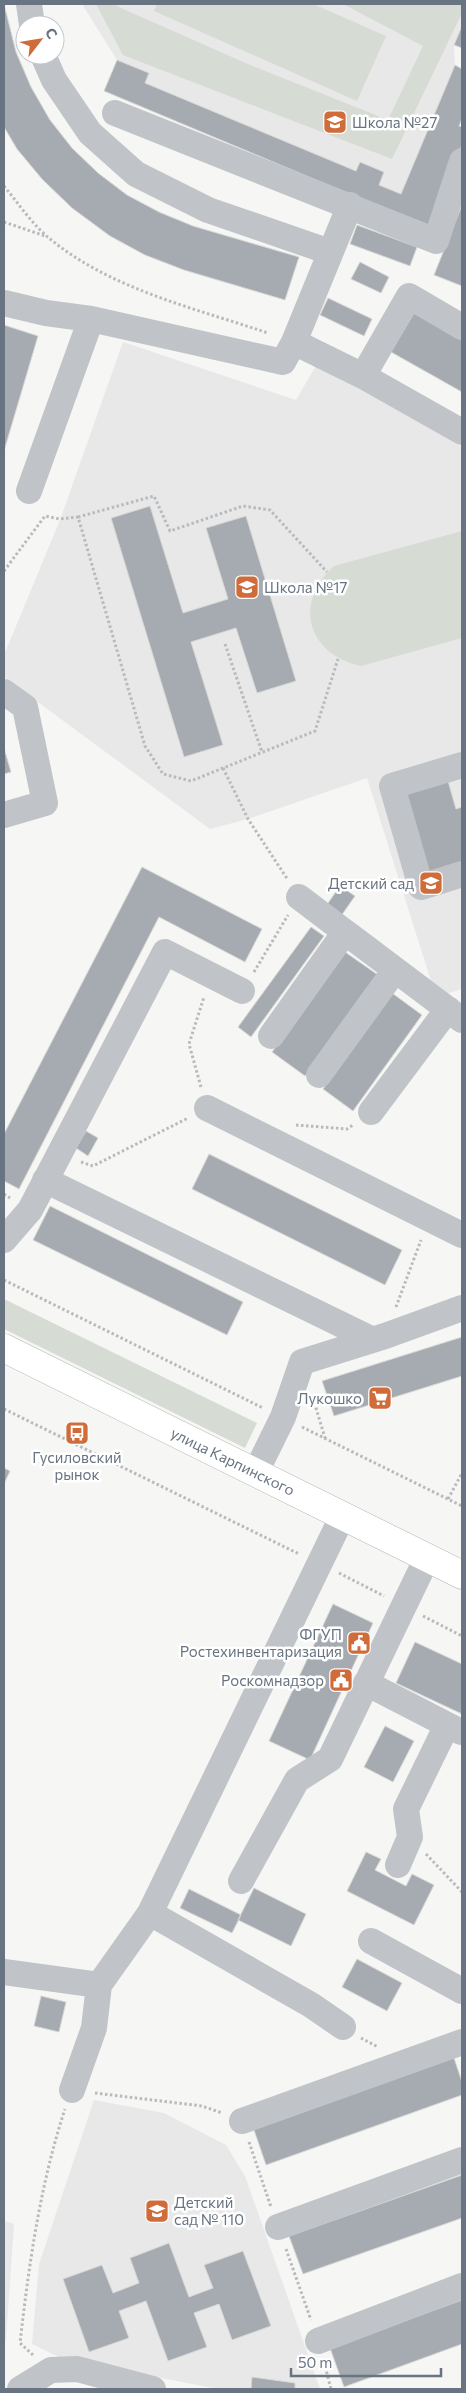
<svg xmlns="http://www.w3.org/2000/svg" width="466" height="2393" viewBox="0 0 466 2393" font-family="Commissioner,sans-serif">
<rect width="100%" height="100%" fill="#f6f7f4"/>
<!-- built -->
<path fill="#e7e8e7" d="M82,4H462V26L454,45L455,65L401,194L379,185L384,172L360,162L356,171L145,83L148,73L117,60Z
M123,342L296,400L317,364L462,447V989L436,997L367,778L248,819L210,829L4,677V655L60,520Z
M94,2100L164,2113L226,2145L245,2176L320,2389H218L63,2359L32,2344L39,2264Z
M4,2221L14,2224L6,2339L4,2346Z"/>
<!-- green -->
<path fill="#d6dbd4" d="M96,4H112L250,65L388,120L423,46L343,4H462V13L392,159L123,55Z
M157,4H313L386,36L357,101L154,11Z
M462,531V638L361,666C307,654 293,603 334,566Z
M4,1299L257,1423L245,1448L4,1329Z"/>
<!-- building -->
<path fill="#a5abb1" stroke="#d8d8d6" d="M4,4L16,52L31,87L50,120L72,148L98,173L127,195L159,212L193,226L299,257L285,300L184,270L145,255L110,236L72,208L42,179L17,149L4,127Z
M462,26V48L454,45Z
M117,60L149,73L145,83L356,171L360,162L384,172L379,185L401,194L455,65L462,69V119L459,126L462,127V145L428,227L104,91Z
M462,205V286L434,275Z
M357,225L417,247L410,266L350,244Z
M360,262L389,277L381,293L351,279Z
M328,298L372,319L364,336L320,315Z
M414,313L462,340V392L391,352Z
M4,325L38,336L4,451Z
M150,506L183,613L228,599L206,528L246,516L296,681L257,693L236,628L191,642L223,745L184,757L111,518Z
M4,748L11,772L4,774Z
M448,781L456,809L462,807V862L428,873L405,794Z
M142,867L262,929L245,962L159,917L19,1189L4,1181V1134Z
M340,886L355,896L341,916L326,906Z
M311,927L324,936L251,1037L238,1027Z
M345,952L378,975L305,1076L272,1052Z
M392,993L422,1015L353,1111L323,1089Z
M86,1131L98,1138L88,1156L76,1148Z
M209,1154L402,1250L385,1285L192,1189Z
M50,1206L243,1302L227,1335L33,1240Z
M462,1337V1376L334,1416L322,1381Z
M4,1468L10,1471L4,1484Z
M333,1604L373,1623L310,1760L269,1741Z
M415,1642L462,1664V1714L396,1683Z
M385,1726L414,1741L393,1782L364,1767Z
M366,1852L381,1859L375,1870L406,1886L412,1874L434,1885L414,1925L347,1891Z
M254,1888L306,1914L291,1946L238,1920Z
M189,1889L241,1915L232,1933L180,1908Z
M357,1959L402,1983L387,2011L342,1987Z
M41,1996L66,2002L59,2032L34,2026Z
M453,2055L462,2082V2095L266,2165L253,2127Z
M462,2175V2218L303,2274L289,2236Z
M169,2243L189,2297L213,2288L204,2265L243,2251L271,2326L232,2340L219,2304L194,2313L207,2347L168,2361L146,2301L119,2311L129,2338L89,2352L63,2279L102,2265L113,2293L139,2283L130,2258Z
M462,2300V2344L344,2387L330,2348Z
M252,2377L295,2383V2389H251Z"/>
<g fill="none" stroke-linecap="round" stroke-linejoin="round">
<!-- major casing -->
<g stroke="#b2b5b9" stroke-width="29">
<path id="major" d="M4,1348L462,1575"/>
</g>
<!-- path -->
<path stroke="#b8babd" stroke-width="3" stroke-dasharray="2.5 2.5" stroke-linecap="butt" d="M4,186C18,203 32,224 49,238C110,289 194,308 268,333
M4,222L48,237
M78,517L154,496L170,531L243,506L270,510L327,572
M4,571L45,516L60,519L78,517L145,746L163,774L191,781L315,731L338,659
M225,644L262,752
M223,768L248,819L288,880
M254,972L288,915
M201,1087L189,1044L204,997
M296,1125L347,1129L353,1125
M81,1162L93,1166L188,1118
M4,1194L10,1198
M4,1280L263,1408
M396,1307L421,1240
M313,1398L325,1438
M4,1409L299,1554
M302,1427L462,1506
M448,1499L462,1473
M339,1573L384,1596
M423,1616L462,1636
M426,1854L462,1892
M361,2038L378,2047
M95,2093L202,2106L222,2113
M249,2142L271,2207
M286,2249L311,2320
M33,2355L20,2343C29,2264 40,2185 65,2109
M324,2362L331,2389"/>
<!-- minor -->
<path stroke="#c0c3c7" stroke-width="26" d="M29,4L32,25
M43,55L54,80L90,133L136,174L208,210L330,252
M115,113L436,241L462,161
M4,303L46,313L91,319L283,362L294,342L350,205
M294,342L363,376L462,432
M363,376L409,296L462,327
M29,491L91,319
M4,692L25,707L45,803L4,815
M462,765L392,786L421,887L462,874
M299,897L345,932
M271,1036L345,932L462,1020
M319,1075L395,970
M207,1108L462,1235
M371,1112L448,1009
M45,1180L373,1340
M4,1240L30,1210L165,952L242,991
M256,1472L283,1417L302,1362L385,1336L462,1308
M366,1683L461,1732
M398,1865L410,1837L406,1809L447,1725
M241,1881L297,1780L330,1759L427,1558
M150,1913L311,2005L343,2027
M371,1941L462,1991
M4,1972L99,1985
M72,2090L94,2028L99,1985L150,1913L343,1515
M242,2121L462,2042
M278,2227L462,2160
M318,2341L462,2286
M20,2389L51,2370L77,2369L153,2389"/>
<!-- major -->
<use href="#major" stroke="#fff" stroke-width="28"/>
</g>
<!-- icons -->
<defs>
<g id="school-square" transform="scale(1.25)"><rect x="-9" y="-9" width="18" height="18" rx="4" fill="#d06b3a" stroke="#fff"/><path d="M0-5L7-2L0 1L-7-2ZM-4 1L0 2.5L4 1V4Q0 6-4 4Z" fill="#fff"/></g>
<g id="supermarket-square" transform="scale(1.25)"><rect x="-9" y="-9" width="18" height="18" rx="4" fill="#d06b3a" stroke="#fff"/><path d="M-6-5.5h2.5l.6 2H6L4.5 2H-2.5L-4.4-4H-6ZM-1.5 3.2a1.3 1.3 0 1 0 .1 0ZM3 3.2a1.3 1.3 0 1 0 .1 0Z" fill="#fff"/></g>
<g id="bus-square" transform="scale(1.25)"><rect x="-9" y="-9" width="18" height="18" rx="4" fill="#d06b3a" stroke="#fff"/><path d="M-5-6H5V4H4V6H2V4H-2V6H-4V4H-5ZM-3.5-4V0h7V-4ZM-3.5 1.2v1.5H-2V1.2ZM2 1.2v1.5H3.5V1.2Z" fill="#fff"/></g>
<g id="civic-square" transform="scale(1.25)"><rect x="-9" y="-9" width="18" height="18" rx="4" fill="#d06b3a" stroke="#fff"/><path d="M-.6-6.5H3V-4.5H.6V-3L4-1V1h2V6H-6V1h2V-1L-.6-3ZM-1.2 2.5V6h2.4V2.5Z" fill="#fff"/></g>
</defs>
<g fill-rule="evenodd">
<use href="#school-square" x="335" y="122"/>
<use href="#school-square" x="247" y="587"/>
<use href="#school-square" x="431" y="883"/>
<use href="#supermarket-square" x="380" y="1398"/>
<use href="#bus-square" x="77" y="1433"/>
<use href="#civic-square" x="359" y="1643"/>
<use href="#civic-square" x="341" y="1680"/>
<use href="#school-square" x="157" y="2211"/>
</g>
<g text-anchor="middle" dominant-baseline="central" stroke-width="5" stroke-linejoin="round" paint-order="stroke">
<!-- poi labels -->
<g font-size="15" fill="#697482" stroke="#fff" text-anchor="end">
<text x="352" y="122" text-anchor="start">Школа №27</text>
<text x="264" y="587" text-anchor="start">Школа №17</text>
<text x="414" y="883">Детский сад</text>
<text x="362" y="1398">Лукошко</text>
<text x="77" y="1457" text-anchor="middle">Гусиловский<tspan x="77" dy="17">рынок</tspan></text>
<text x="342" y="1634">ФГУП<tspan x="342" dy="17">Ростехинвентаризация</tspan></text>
<text x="324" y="1680">Роскомнадзор</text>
<text x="174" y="2202" text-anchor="start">Детский<tspan x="174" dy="17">сад № 110</tspan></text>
</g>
<!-- street labels -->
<g font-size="15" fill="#697482" stroke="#fff">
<text transform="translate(233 1461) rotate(26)">улица Карпинского</text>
</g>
</g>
<!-- border -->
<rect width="466" height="2393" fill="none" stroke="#697482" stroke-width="10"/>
<!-- north arrow -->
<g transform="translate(40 40) rotate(59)"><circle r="24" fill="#ffffff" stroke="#c3c7cd"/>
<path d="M0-4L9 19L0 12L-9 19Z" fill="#d06b3a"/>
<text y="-8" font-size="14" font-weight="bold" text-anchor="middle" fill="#697482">С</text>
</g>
<!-- scale -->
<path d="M291 2368v8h150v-8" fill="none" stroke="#697482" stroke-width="2.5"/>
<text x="298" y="2368" font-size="15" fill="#697482" stroke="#ffffff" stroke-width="4" paint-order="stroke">50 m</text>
</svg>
